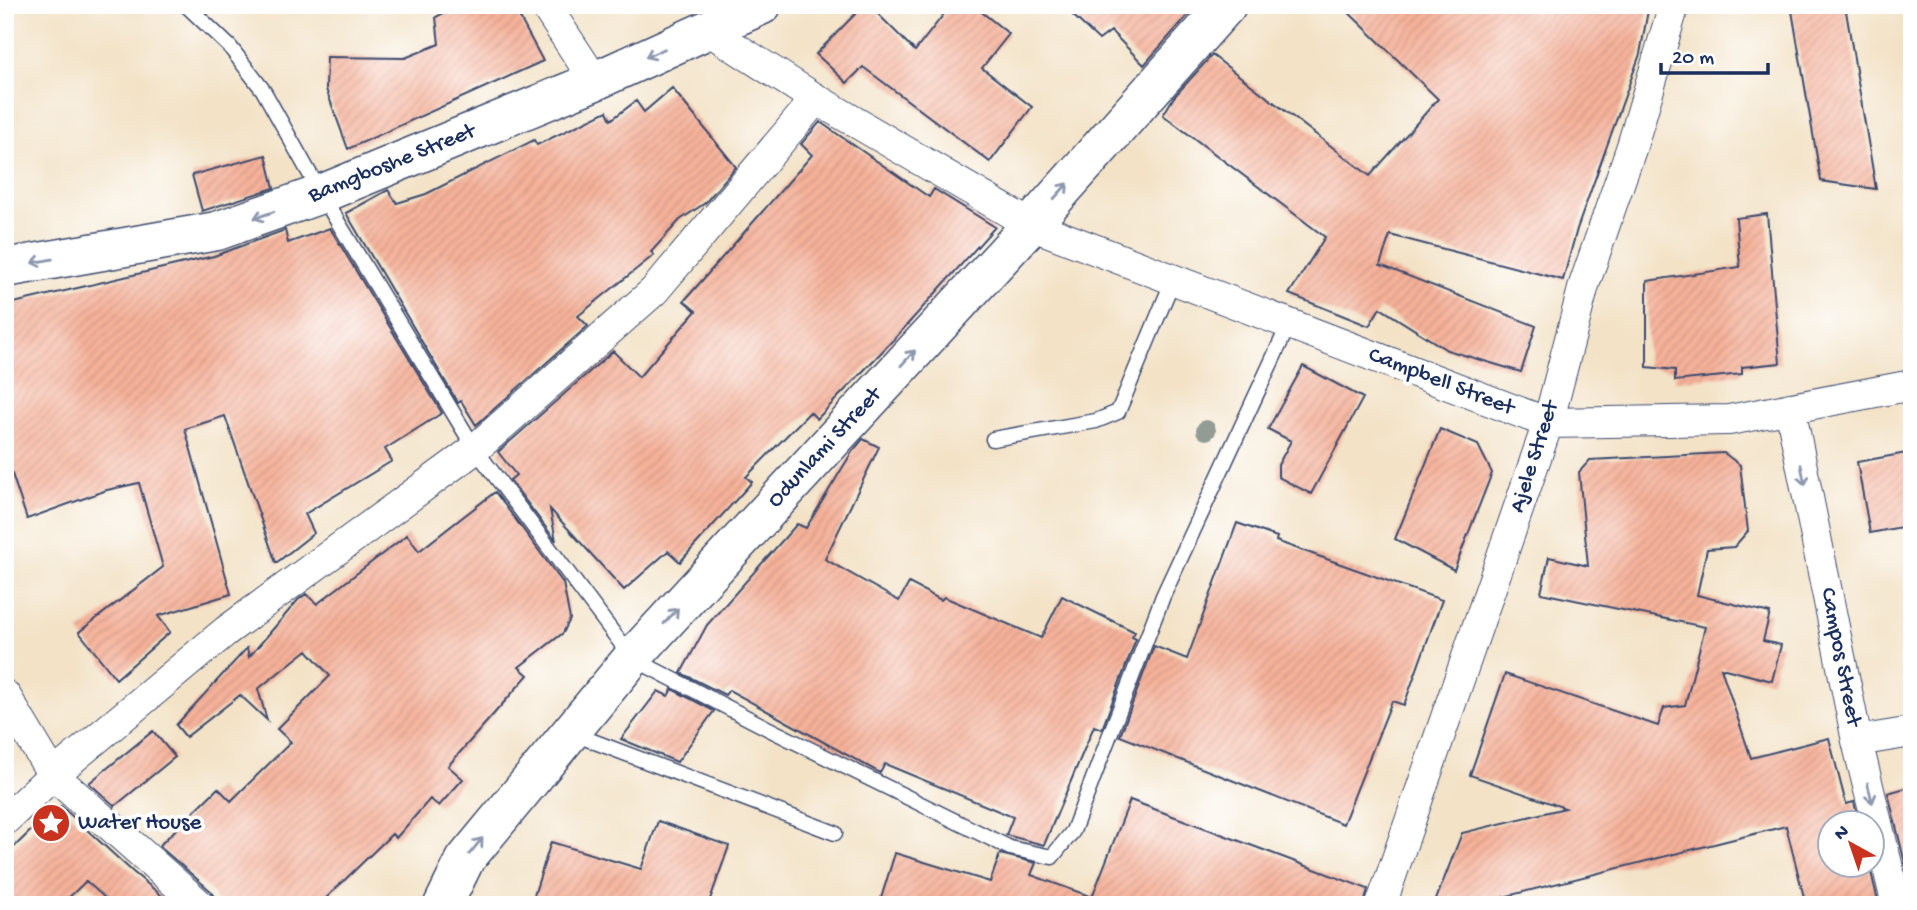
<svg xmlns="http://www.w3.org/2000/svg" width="1917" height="910" viewBox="0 0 1917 910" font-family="'Gochi Hand',sans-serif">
<defs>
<pattern id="building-hatch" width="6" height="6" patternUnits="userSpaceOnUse" patternTransform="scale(1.75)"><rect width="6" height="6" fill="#f6b199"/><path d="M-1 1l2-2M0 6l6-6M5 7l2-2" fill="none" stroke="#d29986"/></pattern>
</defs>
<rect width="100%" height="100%" fill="#fff"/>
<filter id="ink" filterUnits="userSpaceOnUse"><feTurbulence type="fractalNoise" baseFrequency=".0143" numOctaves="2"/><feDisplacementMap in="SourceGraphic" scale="14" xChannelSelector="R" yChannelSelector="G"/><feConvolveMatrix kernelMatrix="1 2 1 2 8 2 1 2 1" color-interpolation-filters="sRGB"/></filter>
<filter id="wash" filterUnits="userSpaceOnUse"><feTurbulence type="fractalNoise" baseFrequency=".00686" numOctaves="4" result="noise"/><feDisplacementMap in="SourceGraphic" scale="28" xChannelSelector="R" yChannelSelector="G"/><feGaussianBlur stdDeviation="1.57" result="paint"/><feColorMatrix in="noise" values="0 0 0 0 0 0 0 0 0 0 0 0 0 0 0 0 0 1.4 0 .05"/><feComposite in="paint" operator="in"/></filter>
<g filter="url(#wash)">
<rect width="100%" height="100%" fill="#f3e2c6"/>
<g id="blocks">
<!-- building -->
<path fill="url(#building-hatch)" d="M458,5H513L543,61L348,149L326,89L327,57L405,58L439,44L436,17Z
M864,5H869L915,51L951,5H973L1009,34L982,68L1032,107L990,162L863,67L847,83L816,54Z
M1062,5H1197L1144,65L1111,31L1099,40Z
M1341,5H1649L1640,54L1577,229L1563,280L1390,235L1380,265L1536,326L1521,372L1447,350L1380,308L1369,326L1289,294L1325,237L1163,115L1174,97L1212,55L1370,176L1438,99Z
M1791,5H1845L1876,189L1821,181Z
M672,88L736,167L705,203L680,220L651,252L654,255L578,316L588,326L476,425L461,401L458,403L346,213L388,190L397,203L426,194L534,140L537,145L607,111L611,120L636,101L644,112Z
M820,122L929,197L934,189L995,227L897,336L817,419L810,412L746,477L752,482L680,562L668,551L624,590L550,509L556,541L510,480L516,475L498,452L613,351L639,377L696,311L684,301L812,155L801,144Z
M266,155L274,188L202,211L192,175Z
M1767,214L1780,363L1742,367V374L1675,381V370L1647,367V281L1740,267L1736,218Z
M330,228L442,413L385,449L392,461L305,514L314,533L276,563L225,416L185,429L231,594L158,616L170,632L116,679L79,632L163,567L139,483L107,490L27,519L5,453V305L214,256L285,230L288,243Z
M1303,366L1363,398L1311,494L1278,477V465L1291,441L1268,429Z
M1440,429L1478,445L1492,473L1454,570L1395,539Z
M863,439L879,447L825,559L899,601L909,583L941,600L944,597L1041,638L1062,596L1135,632L1132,637L1136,639L1102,729L1094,726L1044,845L1006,835L1013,817L885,764L880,773L729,690L725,695L681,673L707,625L797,524L806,528L852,452Z
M1912,452V525L1870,533L1857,462Z
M1724,453L1740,465L1748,531L1734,547L1707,549L1697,595L1770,613L1763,641L1781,645L1772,681L1721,668L1751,758L1829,738L1846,804L1854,802L1859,822H1830V864H1869L1879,905H1806L1786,826L1503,897L1500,905H1434L1462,833L1565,808L1470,775L1505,674L1658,726L1664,708L1685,705L1705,627L1541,593L1549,557L1588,566L1579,472L1590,460Z
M495,492L563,583L570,619L563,633L519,667L528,675L448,766L463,779L439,806L430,799L396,838L392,834L319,905H217L212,892L159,846L218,788L231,801L291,742L277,729L330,676L307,650L258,689L267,720L240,695L186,737L176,725L247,648L249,657L298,600L306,594L317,604L407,535L419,551Z
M1237,523L1277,537L1276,541L1442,600L1404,705L1392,701L1343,824L1120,736L1154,646L1187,659Z
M672,689L714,711L677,762L621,739L658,691L668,696Z
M153,731L175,757L115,806L89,783Z
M1912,786V892L1888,793Z
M1130,800L1368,889L1364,905H879L895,853L990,882L1000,854L1036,863L1031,875L1092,897Z
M61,806L133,872L173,905H113L86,881L61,905H5V856L54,808Z
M658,821L729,846L708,905H531L551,842L641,869Z"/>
</g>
</g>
<g filter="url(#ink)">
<use href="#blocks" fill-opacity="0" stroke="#3b4a6e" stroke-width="2"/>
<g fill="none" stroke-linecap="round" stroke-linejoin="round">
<!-- lane casing -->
<g stroke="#3b4a6e" stroke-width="17">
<path id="lane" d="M186,5L230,47L263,90L321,194L475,449L632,658L767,728L1010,848L1052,857L1073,831L1163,596L1289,324
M993,439L1096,421L1118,412L1173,280
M574,734L835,833"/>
</g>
<!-- street casing -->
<g stroke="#3b4a6e" stroke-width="32">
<path id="street" d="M545,5L595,81
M708,30L816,99L1031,225L1548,423L1729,420L1912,385
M1790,408L1857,741L1897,905
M5,695L53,775L200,905
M1857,741L1912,732
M5,820L53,775L226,631L475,449L654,291L816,99
M1381,905L1548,423L1584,285L1632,146L1674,5"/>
</g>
<!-- secondary casing -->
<g stroke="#3b4a6e" stroke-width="41">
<path id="secondary" d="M5,268L217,231L321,194L595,81L762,5
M443,905L465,860L632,658L1031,225L1227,5"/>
</g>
<!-- lane -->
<use href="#lane" stroke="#fff" stroke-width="14"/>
<!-- street -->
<use href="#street" stroke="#fff" stroke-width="30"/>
<!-- secondary -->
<use href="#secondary" stroke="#fff" stroke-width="38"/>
</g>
<!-- trees -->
<circle fill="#929c94" cx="1206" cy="430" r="10"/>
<!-- one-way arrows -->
<defs><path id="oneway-shaft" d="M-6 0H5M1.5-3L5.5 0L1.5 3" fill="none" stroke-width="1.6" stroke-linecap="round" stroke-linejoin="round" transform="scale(1.75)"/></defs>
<g stroke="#8d97ae">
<use href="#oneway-shaft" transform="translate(655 53) rotate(156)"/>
<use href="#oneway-shaft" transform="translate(1061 191) rotate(-48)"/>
<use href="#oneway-shaft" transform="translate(264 215) rotate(161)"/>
<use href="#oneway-shaft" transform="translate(42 261) rotate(170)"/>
<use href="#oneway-shaft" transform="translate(908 358) rotate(-47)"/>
<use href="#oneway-shaft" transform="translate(1803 475) rotate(79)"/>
<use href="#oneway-shaft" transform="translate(671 616) rotate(-47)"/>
<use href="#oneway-shaft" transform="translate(1870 793) rotate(76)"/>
<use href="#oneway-shaft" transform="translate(476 846) rotate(-51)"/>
</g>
</g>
<!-- icons -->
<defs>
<g id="sight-disc" transform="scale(2.0125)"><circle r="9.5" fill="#c8321e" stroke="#fff"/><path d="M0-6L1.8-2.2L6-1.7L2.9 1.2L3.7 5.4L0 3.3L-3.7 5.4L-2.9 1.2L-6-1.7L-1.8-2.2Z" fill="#fff"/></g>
</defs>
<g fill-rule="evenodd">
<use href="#sight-disc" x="51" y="823"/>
</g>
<g text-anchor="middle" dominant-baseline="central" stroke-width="7" stroke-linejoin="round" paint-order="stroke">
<!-- street labels -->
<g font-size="23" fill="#1b2f5e" stroke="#fff">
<text transform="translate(392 164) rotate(-22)">Bamgboshe Street</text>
<text transform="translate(1441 382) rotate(21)">Campbell Street</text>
<text transform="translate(825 448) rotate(-47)">Odunlami Street</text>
<text transform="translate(1535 457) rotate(-72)">Ajele Street</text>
<text transform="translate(1840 657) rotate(79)">Campos Street</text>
</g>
<!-- poi labels -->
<g font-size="23" fill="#1b2f5e" stroke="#fff" text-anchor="start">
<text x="78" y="823">Water House</text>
</g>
</g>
<!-- margin -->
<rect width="1917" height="910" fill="none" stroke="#fff" stroke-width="28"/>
<!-- north arrow -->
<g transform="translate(1851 844) rotate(320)"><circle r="33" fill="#ffffff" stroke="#a4acbf" stroke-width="2"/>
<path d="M0-5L12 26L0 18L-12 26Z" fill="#c8321e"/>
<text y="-10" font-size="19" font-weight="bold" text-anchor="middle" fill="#1b2f5e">N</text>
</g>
<!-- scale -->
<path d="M1661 63v10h107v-10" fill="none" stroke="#1b2f5e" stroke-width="3.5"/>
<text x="1672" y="63" font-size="21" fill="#1b2f5e" stroke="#ffffff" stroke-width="5" paint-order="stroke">20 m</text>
</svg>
